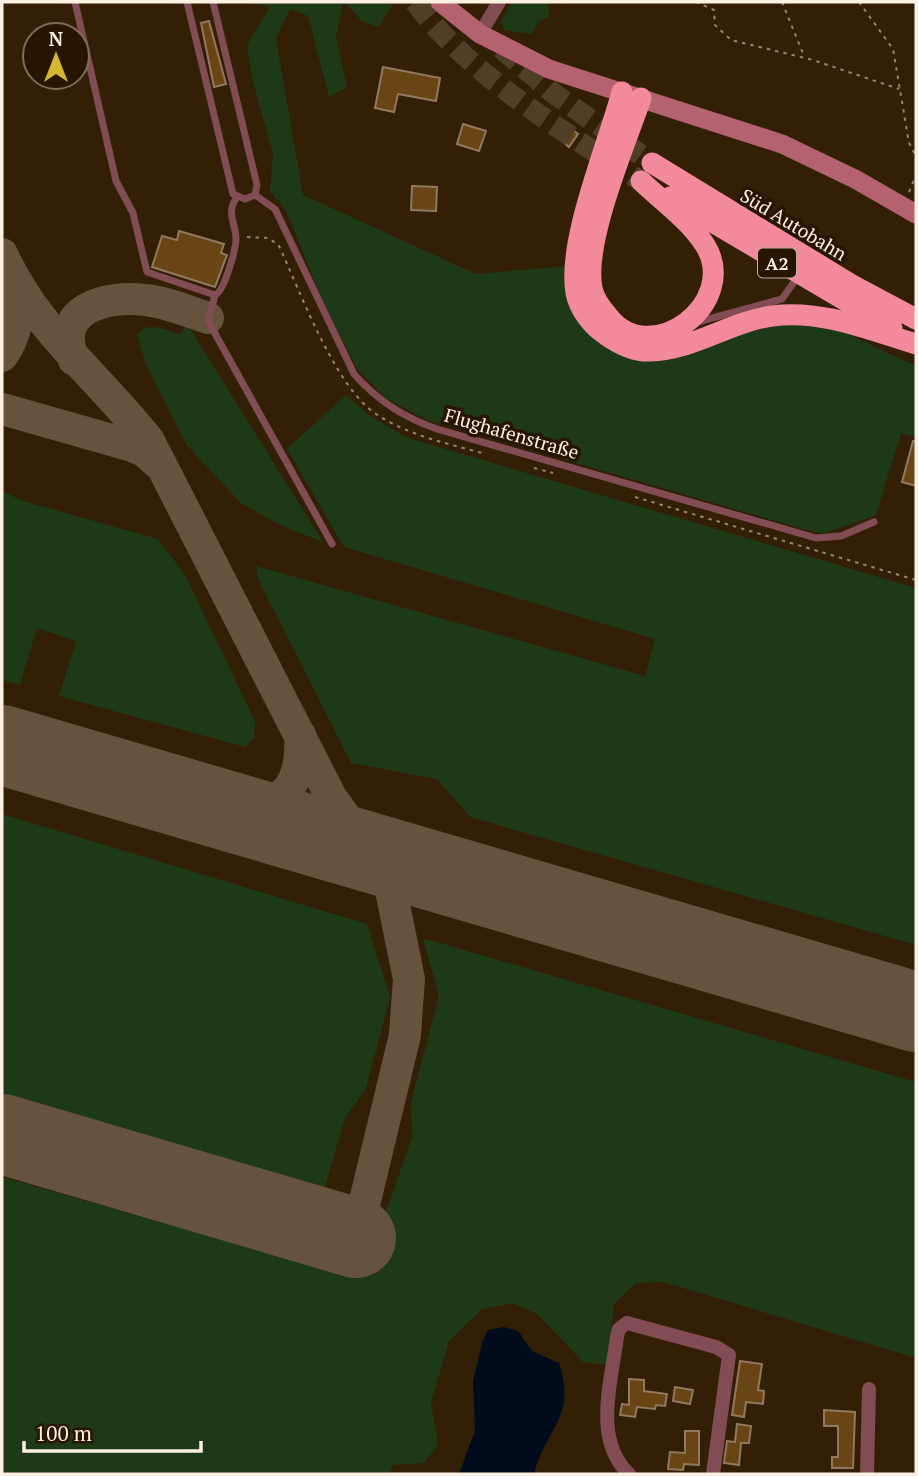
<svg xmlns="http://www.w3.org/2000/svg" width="918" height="1476" viewBox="0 0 918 1476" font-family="'PT Serif',serif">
<rect width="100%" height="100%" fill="#331f06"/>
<!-- green -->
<path fill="#1e3916" d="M248,2H343L336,37L347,87L329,97L308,16L290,9L276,39L303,195L476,274L568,266L618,352L772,324L806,323L839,330L916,366V437L901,433L876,515L822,534L807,530L427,420L387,399L357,369L322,299L286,211L270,191L273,154L252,78L247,45L270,7Z
M344,2H394L379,27L363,22Z
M512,2H548L549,17L538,22L532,34L504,30L501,21Z
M186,322L323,542L280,525L241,503L204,464L186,444L147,367L137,335C149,320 164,330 181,335Z
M346,395L373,418L408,438L916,588V945L470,817L437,779L351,763L258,579L256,566L645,676L655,639L344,547L287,449Z
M2,491L23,501L158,539L185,575L255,721L254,738L245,747L59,696L76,641L37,628L20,685L2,680Z
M2,814L367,924L390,997L366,1088L345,1118L324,1190L2,1095Z
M423,938L916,1082V1358L663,1282L636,1283L614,1304L607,1365L583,1362L537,1314L512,1303L482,1309L449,1341L431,1403L438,1445L424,1463L392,1465L390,1474H2V1177L357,1278L370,1258L412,1137L411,1103L439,996Z"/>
<!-- water -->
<path fill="#000c1b" d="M504,1327L518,1331L532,1351L559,1363C577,1418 546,1427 534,1474H459L475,1431L473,1381L482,1343L488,1330Z"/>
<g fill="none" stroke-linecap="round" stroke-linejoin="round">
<!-- taxiway -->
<path stroke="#66533d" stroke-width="32" d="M2,254C37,331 98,376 149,441L331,797L348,821L390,858
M2,356C17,335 22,307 13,283
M74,360C52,309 106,295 145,300C166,302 187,311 208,318
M2,409L129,445L144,451L160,465
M232,812C282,806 303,789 300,735
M356,1238L405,1035L409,979L384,856"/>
<!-- runway -->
<path stroke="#66533d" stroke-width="80" d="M2,745L916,1012
M2,1134L356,1238"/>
</g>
<!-- building -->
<path fill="#694414" stroke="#91795f" stroke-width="2" d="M209,21L226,84L214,87L201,23Z
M383,67L440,78L436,101L398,94L394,112L375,108Z
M562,122L578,134L569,147L553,134Z
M463,124L486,131L479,151L457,144Z
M412,186L437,187L436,211L411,210Z
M179,231L224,244L221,253L227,255L215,287L152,267L162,236L177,240Z
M913,441L916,442V486L902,482Z
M740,1361L762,1364L758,1390L764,1391L763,1404L746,1402L744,1417L732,1415Z
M629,1379L644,1380V1391L667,1394L665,1406L656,1405L655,1409L637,1407L635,1417L620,1415L622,1404L629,1405Z
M675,1387L693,1390L690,1404L673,1401Z
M824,1410L855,1412L853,1468H832V1457H838V1426H824Z
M737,1424L751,1426L749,1443H741L739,1465L724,1463L727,1441L735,1442Z
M685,1431H699V1465L684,1464L683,1470L668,1469L670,1452L685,1453Z"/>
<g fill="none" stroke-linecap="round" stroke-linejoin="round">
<!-- highway-tunnel -->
<path stroke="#513e27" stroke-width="21" stroke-dasharray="21 10" stroke-linecap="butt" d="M415,2C471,76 563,132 641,181
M501,48L553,93L652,163"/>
<!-- path -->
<path stroke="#958471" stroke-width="2" stroke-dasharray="3.5 5" stroke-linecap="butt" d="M696,2L714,10L715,25L731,40L813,60L899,89
M782,2L804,56
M859,2L893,49L909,143L916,156
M909,192L916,175
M247,237L269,238L279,246C300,291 335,387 376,414C408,435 445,443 482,453
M534,468L553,473
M635,497L916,580"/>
<!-- lane -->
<path stroke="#814c54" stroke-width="7" d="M75,2L116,181L133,213L147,272L215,295L208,321L332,544
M187,2L233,194L245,199L255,195L275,209L354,374C378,401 403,417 437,429L816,538L841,536L874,522
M213,2L257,185L255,195
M215,295C224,292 235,252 236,240C236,223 226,214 236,198
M694,323L782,299L799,275"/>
<!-- street -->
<path stroke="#814c54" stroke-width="14" d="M480,34L499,2
M629,1474C592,1439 612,1381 617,1336L619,1329L627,1323L716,1347L729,1355L713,1474
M867,1474L869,1389"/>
<!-- secondary -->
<path stroke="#b46170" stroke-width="19" d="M440,2L480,34L549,69L782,144L855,179L916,214"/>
<!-- highway -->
<path stroke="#f28a9c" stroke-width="21" d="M622,92C608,145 567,241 576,293C579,309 592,326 606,335C619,344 634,352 650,351C693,350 729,322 772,316C821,309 870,330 916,344
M641,98C625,145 583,242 592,288C594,299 601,308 608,316C650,371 741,303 705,245C689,220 662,201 641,181
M652,163L852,285L916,319
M670,197L892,328"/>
</g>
<g text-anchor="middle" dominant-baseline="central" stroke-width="7" stroke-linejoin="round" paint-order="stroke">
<!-- shield labels -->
<rect fill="#281500" stroke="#beae9e" stroke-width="2" x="758" y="248.5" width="38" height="29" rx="5"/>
<g font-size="18" font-weight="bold" fill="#fef0e2">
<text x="777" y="263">A2</text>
</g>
<!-- street labels -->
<g font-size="19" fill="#fef0e2" stroke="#281500">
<text transform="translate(794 224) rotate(31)">Süd Autobahn</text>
<text transform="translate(512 433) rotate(16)">Flughafenstraße</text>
</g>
</g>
<!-- border -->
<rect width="918" height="1476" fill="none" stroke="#fef0e2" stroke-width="7"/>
<!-- north arrow -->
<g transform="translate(56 56)"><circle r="33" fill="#281500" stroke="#7e6d5a" stroke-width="2"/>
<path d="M0-5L12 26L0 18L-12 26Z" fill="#d4b635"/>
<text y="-10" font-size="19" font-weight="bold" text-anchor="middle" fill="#fef0e2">N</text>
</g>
<!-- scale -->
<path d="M24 1441v10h177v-10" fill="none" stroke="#fef0e2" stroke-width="3.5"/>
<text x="35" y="1441" font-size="21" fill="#fef0e2" stroke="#281500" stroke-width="5" paint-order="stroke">100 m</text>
</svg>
